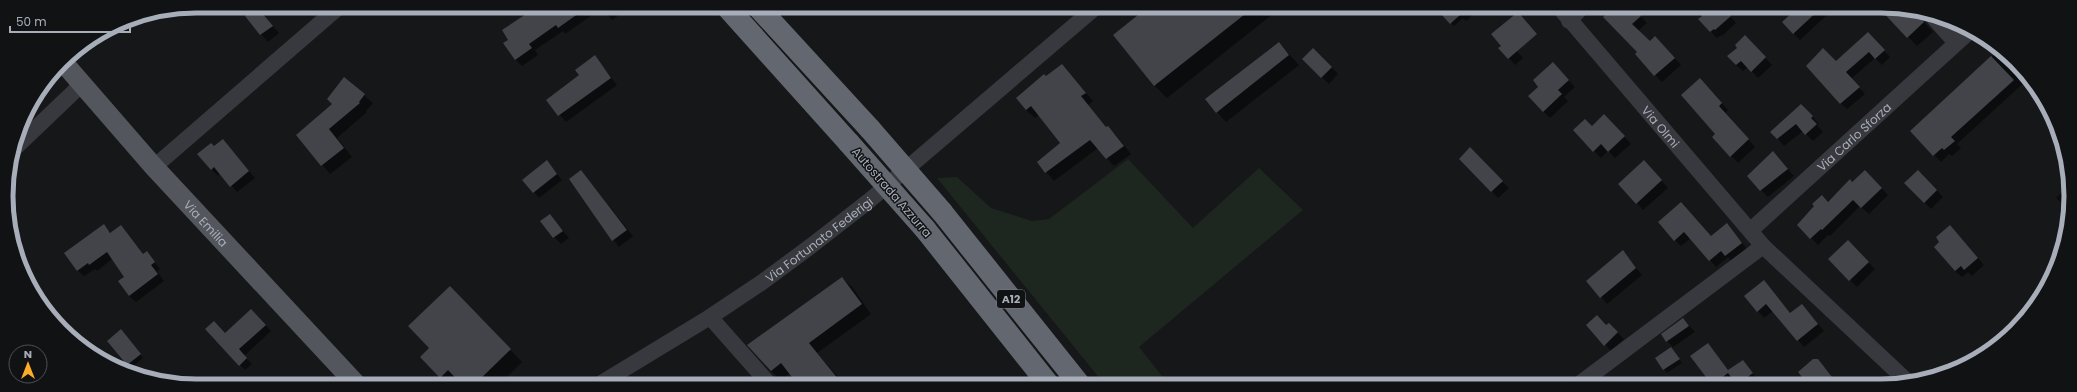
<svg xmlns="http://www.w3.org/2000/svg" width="2077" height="392" viewBox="0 0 2077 392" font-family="Poppins,sans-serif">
<rect width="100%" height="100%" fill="#161719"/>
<!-- green -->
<path fill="#1e271f" d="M1128,159L1193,228L1259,168L1303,210L1139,347L1169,385H1105L937,178L957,177L991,208L1032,221L1049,219Z"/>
<!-- shadow -->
<path fill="#0007" d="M540,6H628L629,8L612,20L602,8L565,34L563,31L535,50L538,55L522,66L515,59L510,40Z
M1150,7H1276L1278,10L1167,98L1155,86L1114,35Z
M1449,7H1476L1478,10L1466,21L1463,18L1454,26L1442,14Z
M1721,7L1736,23L1722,36L1721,35L1717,38L1710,31Z
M1788,7L1822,8L1828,14L1800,40L1793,33V13Z
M1880,8H1906L1913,10L1933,32L1917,46Z
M262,15L279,33L268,42L246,16Z
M1639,15L1647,23L1638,31L1650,42L1661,44L1681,65L1662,82L1636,55L1638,52L1604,17Z
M1745,37L1772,65L1758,78L1748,67L1743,71L1736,65L1739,48Z
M1874,39L1890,57L1882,65L1875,58L1851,79L1865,94L1847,109L1840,103L1836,63Z
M1279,43L1299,65L1226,122L1217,112Z
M1514,48L1523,58L1515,65L1509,58Z
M1313,49L1338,74L1329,84L1303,59Z
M1998,51L2029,78L1957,144L1961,148L1952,156L1949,154L1941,162L1911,131Z
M595,57L617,85L566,122L547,100L580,76Z
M1062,65L1093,101L1088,105L1107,128L1116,135L1131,154L1114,166L1098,148L1054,181L1038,162L1061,143L1039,115L1035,118L1026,110L1046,77Z
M1559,70L1575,87L1564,97L1568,101L1550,118L1543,111Z
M1706,86L1728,110L1725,113L1755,147L1738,163L1713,137L1717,134Z
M364,95L373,103L366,111L367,112L337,138L352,157L330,174L297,135Z
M1801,105L1819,124L1817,125L1823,132L1813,141L1803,131L1784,146L1772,132Z
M1611,122L1631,144L1615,158L1608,151L1601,158L1594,151Z
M214,147H229L255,178L237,192L220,173L218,176L211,169Z
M1470,149L1509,188L1498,198L1460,159Z
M1779,159L1794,176L1768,197L1748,177Z
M547,162L562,180L539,198L534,192Z
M1651,169L1668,188L1643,210L1637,203Z
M581,171L633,236L619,247L570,179Z
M1865,171L1888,195L1869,214L1860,206L1830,236L1828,235L1818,245L1798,225Z
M1918,171L1943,197L1931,209L1906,183Z
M2066,188L2067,189L2069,210L2056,198Z
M1681,203L1711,237L1727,225L1748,250L1732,262L1728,257L1716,267L1691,238L1681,246L1675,240Z
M550,215L569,238L561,244L554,237Z
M103,225L111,233L121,226L144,255L147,253L160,269L157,271L164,281L136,302L129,296L125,277L113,258L97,271L95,269L84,276L77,270Z
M1956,233L1984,265L1972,276L1968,272L1962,277L1955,271Z
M1848,242L1875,269L1857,287L1829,259Z
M1623,252L1642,275L1607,304L1588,281Z
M842,278L852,287L871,314L817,353L845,385H799L790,373L781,380L771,371Z
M1764,282L1791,314L1802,305L1824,331L1804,347L1773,311L1764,318L1758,311Z
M462,300L522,362L499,385H463L461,382L458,385H448L421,357L431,348Z
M257,316L271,331L244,356L252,364L245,370L240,365L225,334Z
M1683,319L1695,332L1673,347L1667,341Z
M1609,324L1624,339L1611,351L1587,325L1606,326Z
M124,334L143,358L131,368L109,341Z
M1708,344L1729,371L1742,361L1759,381L1752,385H1739L1735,380L1727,385H1713L1691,356Z
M1675,352L1682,363L1667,373L1664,369Z
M1818,360L1838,384L1836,386H1803L1801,383L1806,380Z
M1858,382L1862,386H1854Z"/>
<!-- building -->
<path fill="#424449" d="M256,6L273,26L260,35L245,16Z
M538,6H589L558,28L556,25L529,44L532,48L515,60L503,43L508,40L502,30Z
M1148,7H1254L1154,86L1113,35Z
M1447,7H1469L1450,24L1441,14Z
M1613,7H1633L1641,16L1632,24L1650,41L1655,36L1675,58L1654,76L1635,54L1637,52L1603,17Z
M1694,7H1722L1731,16L1715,30L1714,29L1710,32L1698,19L1702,16Z
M1797,8H1821L1793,34L1782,22Z
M1879,8H1906L1914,10L1924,22L1907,38Z
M1518,12L1537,34L1508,59L1498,48L1501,46L1491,34Z
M1868,32L1885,50L1875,59L1869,52L1846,72L1860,87L1840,104L1806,66L1823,48L1836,61Z
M1745,35L1766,57L1751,72L1741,61L1736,65L1727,56L1737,48L1735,45Z
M1279,42L1289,55L1216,113L1205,99Z
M1313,48L1332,67L1321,78L1302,59Z
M595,55L611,78L558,116L546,100L579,75L575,70Z
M1991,56L2014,80L1951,137L1955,141L1944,150L1942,148L1933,156L1910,131Z
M1553,62L1569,80L1558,90L1562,94L1543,112L1528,96L1538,87L1533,80Z
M1062,64L1086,93L1081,96L1106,127L1108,126L1124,146L1106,159L1090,140L1045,173L1037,162L1060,143L1031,106L1026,110L1016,98L1044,74L1046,76Z
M344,77L365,94L359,102L360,103L329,129L344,148L321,166L296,135L332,104L327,99Z
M1700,78L1722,103L1719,106L1749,139L1730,157L1712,137L1715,134L1681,95Z
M1801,104L1813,116L1811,118L1817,124L1805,135L1796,124L1777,139L1770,132Z
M1604,114L1625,136L1608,152L1601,144L1593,152L1573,130L1585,119L1592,126Z
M223,139L249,171L230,187L214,167L211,170L197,154L211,143L214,146Z
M1470,147L1503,181L1491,192L1459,159Z
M1773,151L1788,169L1760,191L1747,176Z
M547,160L557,174L533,193L522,180Z
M1644,160L1662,180L1636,204L1618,184Z
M581,170L627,230L612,241L569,179Z
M1865,170L1882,188L1861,208L1853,200L1822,230L1821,229L1810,239L1797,225L1814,206L1812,204L1822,195L1828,202L1850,179L1852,182Z
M1918,170L1937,190L1924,203L1904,183Z
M1681,202L1711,236L1727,223L1742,243L1725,256L1721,251L1709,261L1684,232L1674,241L1658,222Z
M550,214L563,231L553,238L540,221Z
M104,224L110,233L121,225L143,254L147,251L155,262L151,265L158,274L129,296L118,281L124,277L107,252L89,265L88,263L77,271L64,253Z
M1950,225L1978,258L1964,270L1961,266L1955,271L1934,247L1939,242L1936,237Z
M1848,240L1869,262L1849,281L1828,259Z
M1623,250L1636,268L1600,298L1586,281Z
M842,277L862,304L809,343L843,385H798L781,363L771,371L747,345Z
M1764,280L1790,313L1802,304L1818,324L1797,341L1766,304L1757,312L1744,296Z
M450,286L511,349L474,385H462L448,370L440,378L420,357L429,348L408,326Z
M251,309L266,325L239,349L247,358L239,366L205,329L214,321L225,333Z
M1597,315L1606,325L1609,323L1618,332L1604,346L1586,325Z
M1683,318L1689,326L1666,342L1661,334Z
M121,329L141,354L127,365L107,341Z
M1708,343L1728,370L1743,360L1753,373L1737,385L1728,373L1712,385L1690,356Z
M1671,347L1680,359L1663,370L1655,358Z
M1813,359H1818L1839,386H1809L1798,372Z"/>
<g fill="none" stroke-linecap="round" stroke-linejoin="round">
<!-- minor -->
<g stroke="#37393e" stroke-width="16">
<path id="s1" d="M1559,7L1763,246L1908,382"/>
<path d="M1933,17L1956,43"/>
<path d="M1569,21L1582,7"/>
<path d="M15,148L82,84"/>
<path d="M154,167L340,6"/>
<path id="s2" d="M1751,230L1971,30"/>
<path d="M710,317L770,385"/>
<path id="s3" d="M598,385L710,317L761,283L811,246L870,200L1096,7"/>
<path d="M1578,385L1763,246"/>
</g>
<!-- major -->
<path stroke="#53565d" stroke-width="20" id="s4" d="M62,61L154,167L357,385"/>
<!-- highway -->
<path stroke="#63676f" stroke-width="22" d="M726,6L849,143
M758,7L870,129
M942,212L1080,385
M925,229L1049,385"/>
<!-- highway-bridge -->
<path stroke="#63676f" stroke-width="22" d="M870,129L942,212
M849,143L925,229"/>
</g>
<g text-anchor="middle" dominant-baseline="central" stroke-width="3" stroke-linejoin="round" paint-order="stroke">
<!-- shield labels -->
<rect fill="#111214" stroke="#7b7f88" stroke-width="1" x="997" y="290" width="28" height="18" rx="3"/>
<g font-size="11" font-weight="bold" fill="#a8aeb9">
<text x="1011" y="299">A12</text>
</g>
<!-- street labels -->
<g font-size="12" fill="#a8aeb9" stroke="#111214">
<text stroke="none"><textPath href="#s1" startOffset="157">Via Olmi</textPath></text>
<text stroke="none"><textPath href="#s2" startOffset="139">Via Carlo Sforza</textPath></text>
<text transform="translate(892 192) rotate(49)">Autostrada Azzurra</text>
<text stroke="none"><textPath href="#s4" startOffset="217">Via Emilia</textPath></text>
<text stroke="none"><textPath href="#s3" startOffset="265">Via Fortunato Federigi</textPath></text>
</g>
</g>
<!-- crop -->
<path d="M0 0H2077V392H0ZM196 13H1881A183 183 0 0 1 2064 196V196A183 183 0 0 1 1881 379H196A183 183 0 0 1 13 196V196A183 183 0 0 1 196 13Z" fill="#111214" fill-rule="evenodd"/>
<path fill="none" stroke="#a8aeb9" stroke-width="5" d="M196 13H1881A183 183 0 0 1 2064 196V196A183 183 0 0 1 1881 379H196A183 183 0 0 1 13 196V196A183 183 0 0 1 196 13Z"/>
<!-- north arrow -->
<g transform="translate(28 364)"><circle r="19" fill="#111214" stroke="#4d5056"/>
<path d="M0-3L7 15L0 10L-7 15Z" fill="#fdac2a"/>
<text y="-6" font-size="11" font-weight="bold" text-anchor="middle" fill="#a8aeb9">N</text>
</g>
<!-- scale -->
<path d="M10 26v6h120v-6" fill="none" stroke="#a8aeb9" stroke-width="2"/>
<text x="16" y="26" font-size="12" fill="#a8aeb9" stroke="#111214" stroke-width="3" paint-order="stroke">50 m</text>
</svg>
